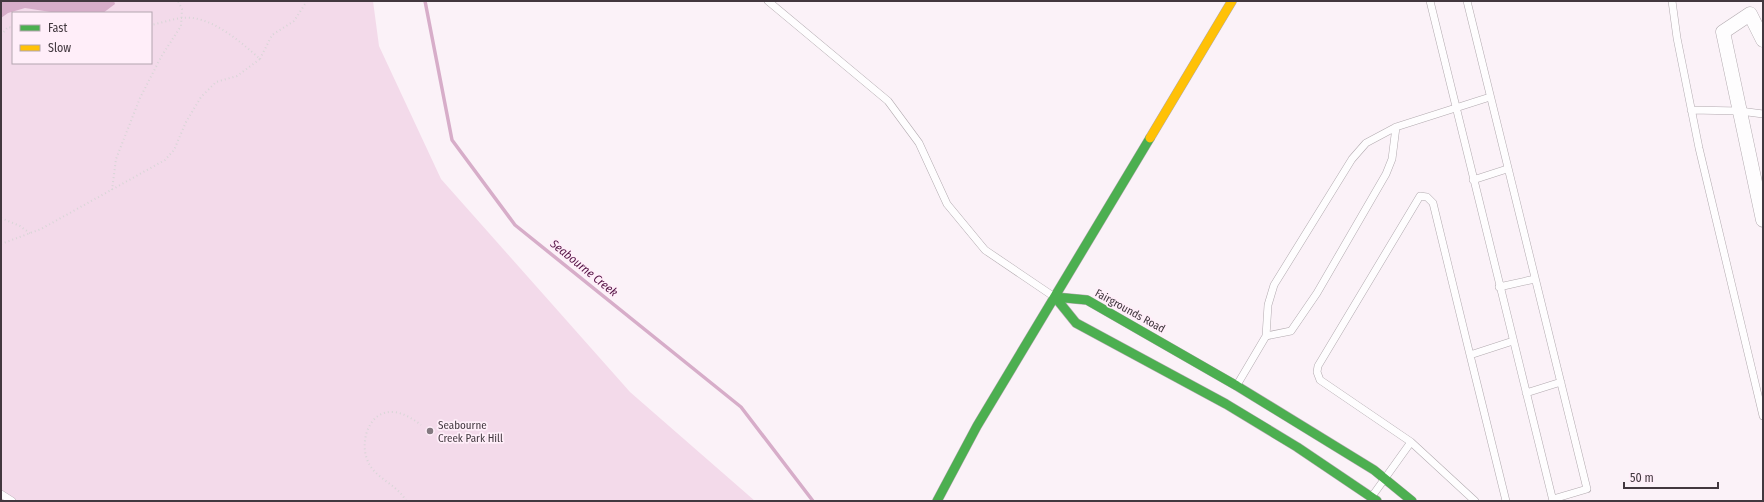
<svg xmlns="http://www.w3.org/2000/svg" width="1764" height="502" viewBox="0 0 1764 502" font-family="'Fira Sans Condensed',sans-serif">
<rect width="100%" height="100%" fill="#fbf2f8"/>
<!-- green -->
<path fill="#f3daea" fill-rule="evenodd" d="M1,1H373L379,46L441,179L630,392L755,501H1ZM13,13H151V63H13Z"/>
<!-- water -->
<path fill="#d7adc9" d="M1,1H114L115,4L103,13H57L25,8L8,13L1,18Z"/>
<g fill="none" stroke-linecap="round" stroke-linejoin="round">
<!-- stream -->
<path stroke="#d7adc9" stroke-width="3.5" d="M425,1L452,140L515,225L741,407L813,501"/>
<!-- lane casing -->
<g stroke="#b2aaaf" stroke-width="8">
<path id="lane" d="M768,1L888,101L919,143L947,204L985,250L1053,296
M1430,1L1553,501
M1467,1L1587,489L1553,499
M1672,1L1677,38L1699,148L1763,416
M1691,110L1740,111L1763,114
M1473,180L1507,169
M1499,287L1535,279
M1266,336L1291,331L1317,293L1386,174L1392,159L1396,127
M1470,355L1433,203L1427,197L1420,196L1318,366L1317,372L1320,380L1411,442L1475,501
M1237,385L1266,336L1268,305L1274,285L1352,159L1366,143L1396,127L1490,97
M1526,393L1561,382
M1,494L12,501
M1373,495L1411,442
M1506,501L1470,355L1513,341"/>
</g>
<!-- street casing -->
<g stroke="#b2aaaf" stroke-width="15">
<path id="street" d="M1763,40L1750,14L1723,32L1763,220"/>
</g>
<!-- fast casing -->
<g stroke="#b2aaaf" stroke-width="10">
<path id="fast" d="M1055,297L1087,300L1237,386L1374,470L1412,501
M1055,297L1076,323L1226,404L1297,447L1377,501
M937,501L977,426L1150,138"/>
</g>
<!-- slow casing -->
<g stroke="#b2aaaf" stroke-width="10">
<path id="slow" d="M1150,138L1232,1"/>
</g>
<!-- path -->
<path stroke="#d8d6d7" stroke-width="2" stroke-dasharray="1 3" stroke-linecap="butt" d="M1,35L8,27L13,28
M260,59L272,35L294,21L307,1
M112,190L116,159L140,98L161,57L181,26L182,9L178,1
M1,218L20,226L31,234
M1,244L41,229L165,160L174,150L186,122L201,97L216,82L237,76L260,59C241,42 209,14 182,18C172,19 161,23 151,25
M406,501C396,482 372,479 366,456C361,438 370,410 394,412C404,413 413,419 421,425"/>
<!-- lane -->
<use href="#lane" stroke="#fefdfe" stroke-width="7"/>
<!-- street -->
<use href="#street" stroke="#fefdfe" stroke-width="14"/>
<!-- fast -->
<use href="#fast" stroke="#4caf50" stroke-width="9"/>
<!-- slow -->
<use href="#slow" stroke="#ffc107" stroke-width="9"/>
</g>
<!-- markers -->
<circle fill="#837980" stroke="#ffeef9" stroke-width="1.5" cx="430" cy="431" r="4"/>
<g text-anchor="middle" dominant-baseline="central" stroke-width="3.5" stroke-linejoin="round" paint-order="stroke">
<!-- street labels -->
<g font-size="11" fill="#42383f" stroke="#ffeef9">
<text transform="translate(1130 311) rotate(29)">Fairgrounds Road</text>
</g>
<!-- poi labels -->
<g font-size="11" fill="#42383f" stroke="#ffeef9" text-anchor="start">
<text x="438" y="425">Seabourne<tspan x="438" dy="13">Creek Park Hill</tspan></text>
</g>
<!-- water labels -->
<g font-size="12" font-style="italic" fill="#551345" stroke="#ffeef9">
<text transform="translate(584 268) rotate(39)">Seabourne Creek</text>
</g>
</g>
<!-- border -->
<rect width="1764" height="502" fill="none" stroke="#42383f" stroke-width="4"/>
<!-- legend -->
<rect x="12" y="12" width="140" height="52" fill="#ffeef9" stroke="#b3a5af"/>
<rect x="20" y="25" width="20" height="6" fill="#4caf50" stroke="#b3a5af"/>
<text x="48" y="32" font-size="12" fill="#42383f">Fast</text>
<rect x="20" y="45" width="20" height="6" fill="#ffc107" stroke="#b3a5af"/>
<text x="48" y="52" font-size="12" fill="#42383f">Slow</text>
<!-- scale -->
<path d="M1624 482v6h94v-6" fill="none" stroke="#42383f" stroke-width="2"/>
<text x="1630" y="482" font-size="12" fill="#42383f" stroke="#ffeef9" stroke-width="3" paint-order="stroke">50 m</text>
</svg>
